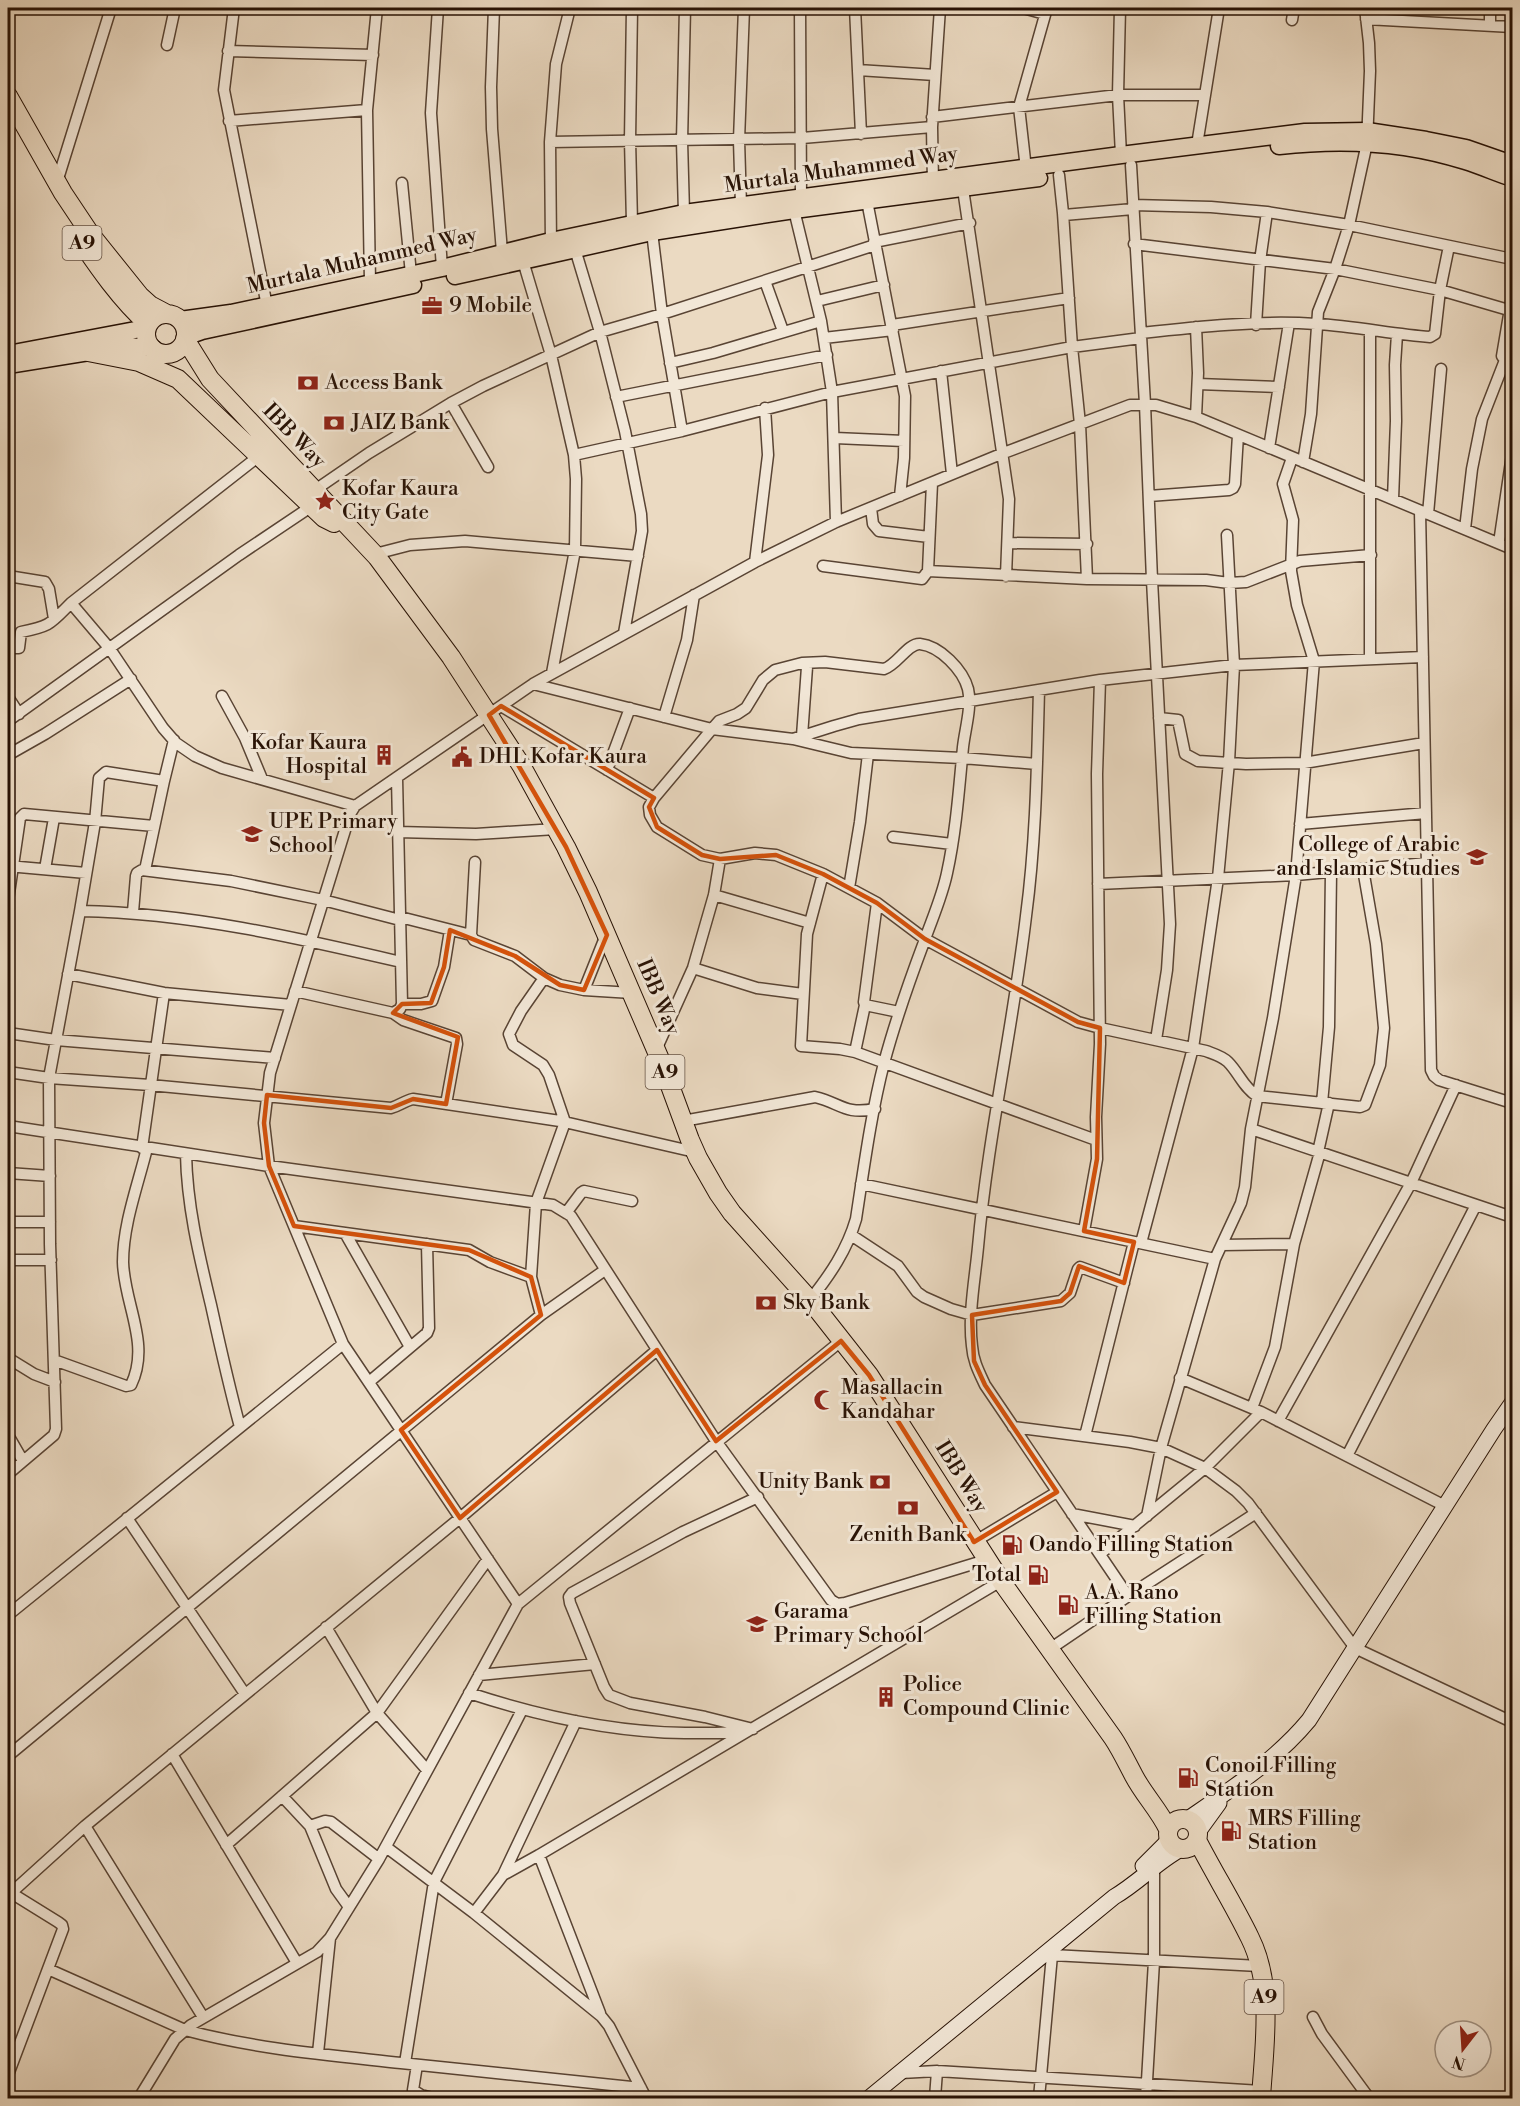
<svg xmlns="http://www.w3.org/2000/svg" width="1520" height="2106" viewBox="0 0 1520 2106" font-family="'Libre Bodoni',serif">
<rect width="100%" height="100%" fill="#ebdac2"/>
<filter id="stains"><feTurbulence type="fractalNoise" baseFrequency=".00333" numOctaves="4"/><feColorMatrix values="0 0 0 0 .2 0 0 0 0 .09 0 0 0 0 .02 0 0 0 .5 -.17"/></filter>
<radialGradient id="worn" r=".72"><stop offset=".6" stop-color="#630" stop-opacity="0"/><stop offset="1" stop-color="#630" stop-opacity=".3"/></radialGradient>
<g fill="none" stroke-linecap="round" stroke-linejoin="round">
<!-- street casing -->
<g stroke="#594434" stroke-width="13">
<path id="street" d="M234,8L224,90L267,306
M438,8L431,113L442,268
M494,8L491,87L492,129L502,252
M632,8L630,140L632,223
M800,8L801,198
M855,8L861,134
M1023,8L1045,14
M1120,8L1118,95L1121,155
M1366,19L1512,27
M1292,20L1294,8
M1490,26V8
M167,45L175,8
M228,51L373,55
M858,70L935,75
M932,117L1118,95H1204
M229,121L367,110
M550,142L802,138L932,127
M1197,145L1219,8
M1131,165L1145,404L1152,580L1170,924L1167,970L1156,1040
M1026,169L1019,107L1047,8
M1059,175L1063,213L1072,347L1080,424L1087,579
M57,182L111,8
M402,183L411,274
M933,184L932,127L940,8
M963,189L1009,499L1006,576
M867,201L905,396L904,458L900,496
M1133,205L1211,207L1267,212
M741,206L739,140L744,8
M794,210L821,321L832,392L836,522
M684,213L682,141L685,8
M1064,215L1133,209
M652,232L662,314L682,431
M874,242L970,223
M1134,244L1335,269L1440,290L1512,311
M551,245L550,142L556,64L570,8
M575,249L600,332L625,431L641,514L642,531L624,633
M523,261L551,355L574,455L576,479L575,550L552,673
M765,281L783,331
M370,282L367,110L377,8
M817,301L884,285
M892,325L1069,298
M1256,325L1260,261L1267,212L1349,225L1512,259
M1196,327L1198,373L1196,417
M1370,331V659
M1141,333C1196,327 1260,320 1316,324C1354,326 1392,334 1430,337L1435,334L1440,290L1449,246
M824,338L893,330
M670,363L713,353L821,321
M941,371L952,474
M1198,384L1279,387
M616,397L827,355
M451,403L488,467
M835,438L904,441
M1269,448L1289,323
M574,455L682,431L832,392L1072,347L1141,338
M1303,462L1311,414L1318,312L1335,269L1349,225L1367,143L1370,71L1369,43L1365,8
M315,490L369,453L451,403L483,386L600,332L662,314L875,245
M1149,496L1229,490L1233,488L1235,484L1238,435
M1393,499L1396,421L1395,365L1397,334
M871,508L873,524L879,531L929,537
M1420,511L1431,1070L1434,1076L1439,1080L1512,1103
M1428,514L1441,369
M1465,529L1472,469L1482,419L1505,360L1502,356L1512,297
M1008,543L1087,544
M1499,543L1512,455
M375,554L410,545L465,541L638,556
M755,562L768,455L765,408
M823,566L922,579L928,571L932,483
M928,571L1087,579L1206,580L1229,583L1246,582L1300,561L1371,555
M8,576L45,582L49,589L54,619
M71,603L110,649L163,728L176,743L195,756L222,768L355,806
M8,648H19L21,632C51,626 50,624 71,603L259,456
M533,684L712,729L793,739L851,753L962,758L1037,764
M1039,690C1037,765 1036,841 1026,916C1013,1027 988,1136 978,1247C975,1279 968,1314 972,1346C973,1361 979,1372 985,1385L1128,1596
M222,696L245,738L262,779
M8,697L19,714
M501,706L654,798
M664,717L687,640L694,595
M1159,718L1178,720L1185,754L1198,761L1246,764L1304,763L1424,743
M8,721L239,555L312,506
M802,736L807,667L805,664
M793,739L834,726L859,719L1100,680L1234,665L1423,657
M8,755L45,734L131,679
M607,770L630,708
M1300,824L1426,813
M398,832L476,834L556,829
M893,837L952,844
M8,866L86,873
M45,869L54,818
M145,870L164,781L174,740
M823,874L807,934L801,1046L840,1049L855,1052L1096,1140
M1098,884L1296,875L1427,863
M849,888L860,822L868,754
M714,895L810,923
M8,900L20,818L24,814L154,826
M80,911C190,913 294,937 401,962
M133,912L136,876L137,873L142,870L231,881L323,900L400,920
M400,917L471,935L474,940L515,956L544,978L560,985L584,990L632,993
M471,935L475,862
M693,968L757,988L803,994
M68,974L164,993L291,1005
M584,990L606,935
M295,991L393,1013L403,1020L456,1038L457,1044L446,1104
M402,1004H421L432,1001L444,967L450,930
M865,1005L899,1012
M393,1013L400,1009L402,1004L397,778
M8,1033L56,1040L275,1058
M656,1050L693,968L714,895L720,859
M855,1052L865,1005L864,1002L877,903
M8,1072L49,1078L150,1085L391,1108C399,1106 404,1101 413,1099L560,1121L695,1152
M1322,1103L1329,1027L1331,872
M683,1121L815,1097C841,1103 844,1115 875,1109
M8,1126L269,1166L553,1205L571,1216L716,1441L831,1600L837,1604L845,1603L986,1560
M1251,1129L1512,1217
M142,1148L164,993
M1318,1152L1329,1103
M186,1154C187,1206 199,1255 211,1305C220,1346 229,1386 240,1427
M8,1173L50,1176
M861,1184L1215,1259
M566,1213L581,1193L584,1191L632,1201
M8,1222H50
M294,1226L469,1250L490,1262L531,1277
M1084,1231L1097,1159L1096,1117L1100,1044L1097,774L1100,680
M345,1233L410,1347
M851,1235L898,1266L917,1292L924,1297L951,1309L972,1315L1061,1301L1070,1293L1078,1269L1080,1267L1124,1283
M1141,1243L1193,1048L1218,878L1229,762L1234,665L1227,535
M1222,1245L1294,1244
M8,1260H51
M810,1300C830,1275 847,1250 856,1219C864,1167 871,1114 884,1063C895,1022 909,982 924,942C932,919 942,897 947,873C956,832 959,789 963,747C965,729 972,707 968,689C963,670 940,646 920,644C908,643 897,665 884,669L825,662L802,663L775,670L763,680L746,708L737,714L719,721L712,729L654,798L649,807L650,815L657,827L702,855L720,859L755,853L776,855L823,874L877,903L925,939L1078,1022L1100,1028L1206,1051C1214,1054 1222,1056 1228,1062C1239,1073 1243,1087 1257,1096L1360,1107L1365,1105L1380,1065L1384,1028L1376,944L1363,869
M541,1315L531,1277L536,1203L565,1122L549,1075L543,1065L513,1045L509,1034L521,1011L544,978
M8,1358L34,1374L55,1382
M54,1360L126,1386L131,1385C151,1344 124,1304 123,1262C123,1224 138,1185 147,1148
M1180,1378L1261,1412L1445,1506
M369,1382L427,1333L429,1328L427,1244
M1252,1408L1275,1347L1294,1244L1320,1152
M1278,1421L1411,1183L1456,1085
M1013,1427L1130,1442L1161,1448L1205,1468L1236,1491L1248,1503L1355,1648L1512,1722
M8,1435L23,1461
M1085,1436L1134,1242
M1347,1456L1476,1205
M8,1474L54,1435L56,1429L50,1244L49,1078L80,911L95,822L99,778L106,772L164,781
M1072,1514L1135,1526
M1147,1516L1161,1448L1215,1259L1241,1203L1245,1187L1251,1129L1273,1018L1296,875L1314,661L1297,605L1291,571L1293,520L1283,484L1292,458
M127,1518L245,1694
M974,1542L1057,1492
M1100,1554L1205,1468L1261,1412
M518,1604L343,1344L269,1166L264,1123L270,1073L350,814L355,806L533,684L755,562L836,522L1001,454L1130,405H1156L1196,417L1512,549
M8,1615L343,1344
M326,1627L377,1713L427,1770
M1050,1649L1128,1596L1256,1513
M479,1675L595,1664
M469,1693C539,1716 611,1732 685,1733C704,1733 724,1734 744,1731
M753,1729L705,1717L630,1703L609,1695L604,1687L570,1603L569,1597L572,1593L683,1532L758,1497
M172,1754L297,1963
M8,1756L541,1315L605,1270
M282,1796L310,1826L336,1889L349,1907
M85,1826L203,2017
M310,1826L325,1821L331,1822L379,1859
M226,1845L377,1713L488,1559
M386,1847L474,1913L601,2016L609,2026L646,2098
M539,1855L600,2013
M503,1875L576,1721
M8,1891L58,1922L62,1925L63,1929L8,2075
M11,1893L85,1826L460,1518L657,1350
M474,1913L503,1875L539,1855L1001,1581
M1052,1955L1259,1966
M48,1969L185,2030C255,2049 329,2055 401,2063C481,2071 561,2080 641,2088
M1313,2017L1322,2034L1369,2098
M318,2053L330,1938
M405,2063L434,1882L522,1710
M417,2065L413,2090L421,2095L433,2098
M901,2073L937,2071L1261,2091
M139,2098L175,2039L191,2025L317,1952L330,1938L379,1859L518,1604L841,1341
M935,2098L937,2071
M1039,2098L1052,1955L1046,1957
M1146,2098L1154,1961V1868"/>
</g>
<!-- secondary casing -->
<g stroke="#281205" stroke-width="17">
<path id="secondary" d="M1188,1819C1230,1790 1276,1760 1309,1720L1494,1429L1512,1403
M1198,1832L1219,1803
M1143,1866L1169,1840
M869,2098L1114,1897C1138,1883 1157,1862 1181,1849"/>
</g>
<!-- primary casing -->
<g stroke="#281205" stroke-width="19">
<path id="primary" d="M1279,146C1340,139 1406,142 1465,161C1481,166 1497,173 1512,178
M455,276L652,232L794,210L1039,178
M180,320L231,313L442,268L551,241L684,213L1121,155L1305,132L1367,131L1426,140L1466,148L1512,164
M185,337L202,331L413,285
M8,354L146,328
M8,365L126,346L153,348"/>
</g>
<!-- highway casing -->
<g stroke="#281205" stroke-width="20">
<path id="highway" d="M8,96L63,193L91,235L140,296L150,305L167,314
M78,237C98,267 121,300 148,324
M146 334a20 20 0 1 1 40 0a20 20 0 1 1-40 0Z
M185,339L210,379L377,557L451,657L521,765L566,847L588,892L662,1064L690,1140L698,1158L718,1193L732,1213L810,1300L869,1375L1001,1581L1113,1738C1121,1750 1127,1763 1134,1776C1144,1795 1159,1810 1168,1829
M88,352L139,362L178,379L324,518L334,523
M1168 1834a15 15 0 1 1 30 0a15 15 0 1 1-30 0Z
M1197,1840C1214,1873 1234,1905 1250,1938C1274,1986 1264,2047 1261,2098"/>
</g>
<!-- street -->
<use href="#street" stroke="#f2e7d7" stroke-width="10"/>
<!-- secondary -->
<use href="#secondary" stroke="#f2e7d7" stroke-width="15"/>
<!-- primary -->
<use href="#primary" stroke="#ebdac2" stroke-width="16"/>
<!-- highway -->
<use href="#highway" stroke="#ebdac2" stroke-width="18"/>
</g>
<!-- marked area -->
<path fill="none" stroke="#d5520b" stroke-width="4.5" stroke-linejoin="round" d="M501,706L654,798L649,807L657,827L702,855L720,859L776,855L823,874L877,903L925,939L1078,1022L1100,1028L1097,1159L1084,1231L1134,1242L1124,1283L1079,1266L1070,1293L1061,1301L972,1315L974,1361L985,1385L1057,1492L974,1542L869,1375L841,1341L716,1441L657,1350L460,1518L401,1430L541,1315L531,1277L469,1250L294,1226L269,1166L264,1123L267,1095L391,1108L413,1099L446,1104L458,1037L393,1013L402,1004L431,1003L444,967L450,930L515,956L560,985L584,990L607,935L566,847L489,715Z"/>
<!-- icons -->
<defs>
<g id="office-bare" transform="scale(1.62)"><path d="M-6-3h4V-5.5h4V-3h4V5H-6ZM-1-4.5V-3h2v-1.5ZM-6 0V1H6V0Z" fill="#8f2418" stroke="#f2e7d7" stroke-width="2.5" paint-order="stroke"/></g>
<g id="bank-bare" transform="scale(1.62)"><path d="M-6-4H6V4H-6ZM0-2.3a2.3 2.3 0 1 0 0 4.6a2.3 2.3 0 1 0 0-4.6Z" fill="#8f2418" stroke="#f2e7d7" stroke-width="2.5" paint-order="stroke"/></g>
<g id="sight-bare" transform="scale(1.62)"><path d="M0-6L1.8-2.2L6-1.7L2.9 1.2L3.7 5.4L0 3.3L-3.7 5.4L-2.9 1.2L-6-1.7L-1.8-2.2Z" fill="#8f2418" stroke="#f2e7d7" stroke-width="2.5" paint-order="stroke"/></g>
<g id="building-bare" transform="scale(1.62)"><path d="M-4-6H4V6H1V3H-1V6H-4ZM-2.5-4.3h1.7v1.8h-1.7ZM.8-4.3h1.7v1.8H.8ZM-2.5-1h1.7V.8h-1.7ZM.8-1h1.7V.8H.8Z" fill="#8f2418" stroke="#f2e7d7" stroke-width="2.5" paint-order="stroke"/></g>
<g id="civic-bare" transform="scale(1.62)"><path d="M-.6-6.5H3V-4.5H.6V-3L4-1V1h2V6H-6V1h2V-1L-.6-3ZM-1.2 2.5V6h2.4V2.5Z" fill="#8f2418" stroke="#f2e7d7" stroke-width="2.5" paint-order="stroke"/></g>
<g id="school-bare" transform="scale(1.62)"><path d="M0-5L7-2L0 1L-7-2ZM-4 1L0 2.5L4 1V4Q0 6-4 4Z" fill="#8f2418" stroke="#f2e7d7" stroke-width="2.5" paint-order="stroke"/></g>
<g id="mosque-bare" transform="scale(1.62)"><path d="M3.5-4.9A6 6 0 1 0 3.5 4.9A5 5 0 1 1 3.5-4.9Z" fill="#8f2418" stroke="#f2e7d7" stroke-width="2.5" paint-order="stroke"/></g>
<g id="fuel-bare" transform="scale(1.62)"><path d="M-5.5-6h7V0h2V4h1.3V-2.5L3-4.5l.8-.8L6-3V5H2.5V1h-1V6h-7ZM-4.2-4.7v3.2H.2V-4.7Z" fill="#8f2418" stroke="#f2e7d7" stroke-width="2.5" paint-order="stroke"/></g>
</defs>
<g fill-rule="evenodd">
<use href="#office-bare" x="432" y="306"/>
<use href="#bank-bare" x="308" y="383"/>
<use href="#bank-bare" x="334" y="423"/>
<use href="#sight-bare" x="325" y="501"/>
<use href="#building-bare" x="384" y="755"/>
<use href="#civic-bare" x="462" y="757"/>
<use href="#school-bare" x="252" y="834"/>
<use href="#school-bare" x="1477" y="857"/>
<use href="#bank-bare" x="766" y="1303"/>
<use href="#mosque-bare" x="824" y="1400"/>
<use href="#bank-bare" x="880" y="1482"/>
<use href="#bank-bare" x="908" y="1508"/>
<use href="#fuel-bare" x="1012" y="1545"/>
<use href="#fuel-bare" x="1038" y="1575"/>
<use href="#fuel-bare" x="1068" y="1605"/>
<use href="#school-bare" x="757" y="1624"/>
<use href="#building-bare" x="886" y="1697"/>
<use href="#fuel-bare" x="1188" y="1778"/>
<use href="#fuel-bare" x="1231" y="1831"/>
</g>
<g text-anchor="middle" dominant-baseline="central" stroke-width="6" stroke-linejoin="round" paint-order="stroke">
<!-- shield labels -->
<g fill="#f2e7d7" stroke="#655244" stroke-width="1.5">
<rect x="62.5" y="226" width="39" height="34" rx="4.5"/>
<rect x="645.5" y="1055" width="39" height="34" rx="4.5"/>
<rect x="1244.5" y="1980" width="39" height="34" rx="4.5"/>
</g>
<g font-size="20" font-weight="bold" fill="#281205">
<text x="82" y="243">A9</text>
<text x="665" y="1072">A9</text>
<text x="1264" y="1997">A9</text>
</g>
<!-- street labels -->
<g font-size="21" fill="#281205" stroke="#f2e7d7">
<text transform="translate(841 170) rotate(-8)">Murtala Muhammed Way</text>
<text transform="translate(362 261) rotate(-13)">Murtala Muhammed Way</text>
<text transform="translate(294 436) rotate(46)">IBB Way</text>
<text transform="translate(658 997) rotate(67)">IBB Way</text>
<text transform="translate(961 1477) rotate(58)">IBB Way</text>
</g>
<!-- poi labels -->
<g font-size="21" fill="#281205" stroke="#f2e7d7" text-anchor="start">
<text x="449" y="306">9 Mobile</text>
<text x="325" y="383">Access Bank</text>
<text x="351" y="423">JAIZ Bank</text>
<text x="342" y="489">Kofar Kaura<tspan x="342" dy="24">City Gate</tspan></text>
<text x="367" y="743" text-anchor="end">Kofar Kaura<tspan x="367" dy="24">Hospital</tspan></text>
<text x="479" y="757">DHL Kofar Kaura</text>
<text x="269" y="822">UPE Primary<tspan x="269" dy="24">School</tspan></text>
<text x="1460" y="845" text-anchor="end">College of Arabic<tspan x="1460" dy="24">and Islamic Studies</tspan></text>
<text x="783" y="1303">Sky Bank</text>
<text x="841" y="1388">Masallacin<tspan x="841" dy="24">Kandahar</tspan></text>
<text x="863" y="1482" text-anchor="end">Unity Bank</text>
<text x="908" y="1535" text-anchor="middle">Zenith Bank</text>
<text x="1029" y="1545">Oando Filling Station</text>
<text x="1021" y="1575" text-anchor="end">Total</text>
<text x="1085" y="1593">A.A. Rano<tspan x="1085" dy="24">Filling Station</tspan></text>
<text x="774" y="1612">Garama<tspan x="774" dy="24">Primary School</tspan></text>
<text x="903" y="1685">Police<tspan x="903" dy="24">Compound Clinic</tspan></text>
<text x="1205" y="1766">Conoil Filling<tspan x="1205" dy="24">Station</tspan></text>
<text x="1248" y="1819">MRS Filling<tspan x="1248" dy="24">Station</tspan></text>
</g>
</g>
<!-- margin -->
<rect width="1520" height="2106" fill="none" stroke="#ebdac2" stroke-width="30"/>
<rect x="9" y="9" width="1502" height="2088" fill="none" stroke="#281205" stroke-width="3"/>
<rect x="15" y="15" width="1490" height="2076" fill="none" stroke="#281205" stroke-width="1.5"/>
<!-- north arrow -->
<g transform="translate(1463 2049) rotate(197)"><circle r="28" fill="#f2e7d7" stroke="#a19283" stroke-width="1.5"/>
<path d="M0-4.5L10 22L0 15L-10 22Z" fill="#8f2418"/>
<text y="-9" font-size="16" font-weight="bold" text-anchor="middle" fill="#281205">N</text>
</g>
<rect width="100%" height="100%" filter="url(#stains)"/>
<rect width="100%" height="100%" fill="url(#worn)"/>
</svg>
